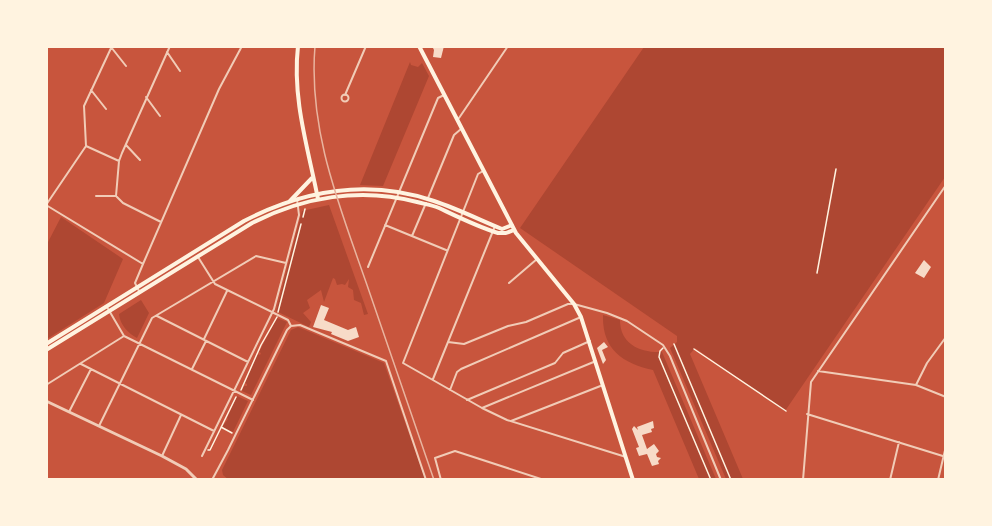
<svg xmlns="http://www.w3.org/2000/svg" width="992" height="526" viewBox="0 0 992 526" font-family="'Space Grotesk',sans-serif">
<rect width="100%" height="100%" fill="#c8553d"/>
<!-- green -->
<path fill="#ae4732" d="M644,47H945V177L785,411L695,348L690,354L743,479H726L670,348L677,342V336L520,228Z
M410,62L411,65L418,67L422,63L429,76L383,186L360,185Z
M329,205L368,314L364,315L361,303L354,300L353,290L348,287L349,279L345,285L342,284L337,285L335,279L333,278L324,302L321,290L307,300L310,308L303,313L311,322L309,327L276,311L302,211Z
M61,217L123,259L104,303L47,339V244Z
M141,300L149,313L137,338C128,333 120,325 119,314Z
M603,315L620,320C620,344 640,353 662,352L716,479H699L653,370C622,363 602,349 603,315Z
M277,318L287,322L251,395L242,391L244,386H247V384L245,383L256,357L258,354L260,355L261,353L259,352Z
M298,327L384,363L425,479L229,480L223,475L222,470L291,330Z
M237,396L248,401L233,432L222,427L228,419L227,418Z"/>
<!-- building -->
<path fill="#f7dbc8" d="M432,46H444L441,58L433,57L434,50Z
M924,260L931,267L924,278L915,273Z
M321,305L329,308L324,320L348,330L356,327L359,337L348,341L331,334L332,332L313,327Z
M604,342L608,347L602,350L606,360L603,364L597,348Z
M653,421L654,428L651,429L652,432L642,435L647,449L654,444L659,451L656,454L657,457L661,458L658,461L659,464L652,466L647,454L639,456L636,448L639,447L632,429L634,426L638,430L637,427Z"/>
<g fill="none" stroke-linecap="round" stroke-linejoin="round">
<!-- path -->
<path stroke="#fff3e0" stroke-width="1.5" d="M303,217L305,209
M817,273L836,169
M278,312L301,224
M674,344L731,480
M663,348L660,351L659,357L711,480
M694,349L786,411
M241,390L261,345L277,317
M221,427L232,433
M208,450H210L236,397"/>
<!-- minor -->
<path stroke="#f1ccb7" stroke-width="2" d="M112,46L84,106L86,146L46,205L143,264
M111,47L126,66
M167,52L180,71
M91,90L106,109
M341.5 98a3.5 3.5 0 1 1 7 0a3.5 3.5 0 1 1-7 0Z
M345,95L366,46
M146,97L160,116
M459,118L508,46
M126,145L140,160
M86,146L119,161
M483,171L478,174L403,363L482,408L507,420L626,457
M96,196H116
M428,198L454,135L461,129
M161,222L123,203L116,196L119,161L122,153L170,46
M385,225L446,250
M412,236L426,203
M198,257L215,284L288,320L291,326
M368,267L438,98L444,95
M509,283L537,259
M140,293L135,283L143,264L219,89L242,46
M107,307L124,336L253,400
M157,316L248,362
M291,326L300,325L386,361L426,480
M204,339L227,291
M448,342L464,344L508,326L526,322L568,304H574L607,313L627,321L663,345L670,356L721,480
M81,364L214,431
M192,369L206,341
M818,371L916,385L946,397
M433,379L495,226
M46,385L124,336
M916,385L927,363L946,337
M450,390L457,372L461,369L581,317
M467,400L555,363L563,353L590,341
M482,408L596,361
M69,412L91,369
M807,414L946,457
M511,421L603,385
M99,426L152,318L256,256L286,263
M162,456L181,415
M202,456L274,309L299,215L297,199
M212,480L228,450L287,330L291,326
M441,480L435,458L455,451L544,480
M803,480L811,382L946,185
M890,480L899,442
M938,480L946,446"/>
<!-- tertiary -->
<path stroke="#f1ccb7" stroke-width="3" d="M46,401L162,456L186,469L197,480"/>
<!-- secondary -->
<path stroke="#fff3e0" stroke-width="4" d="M298,46C292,99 308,148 318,199
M290,201L312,178"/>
<!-- primary -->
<path stroke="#fff3e0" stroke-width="4" d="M419,46L516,233L574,304L581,317L633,480
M46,344L244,221C304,190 369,179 434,201C458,209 480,220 502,229L512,225
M46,350L252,223C303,197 360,187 417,202C424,204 432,205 439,208C458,217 478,227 498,233H506L514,230"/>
<!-- rail -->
<path stroke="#e9b49f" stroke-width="1.5" d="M315,46C308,131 340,207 367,285C389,350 412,415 434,480"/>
</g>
<!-- border -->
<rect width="992" height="526" fill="none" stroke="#fff3e0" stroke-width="96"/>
</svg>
